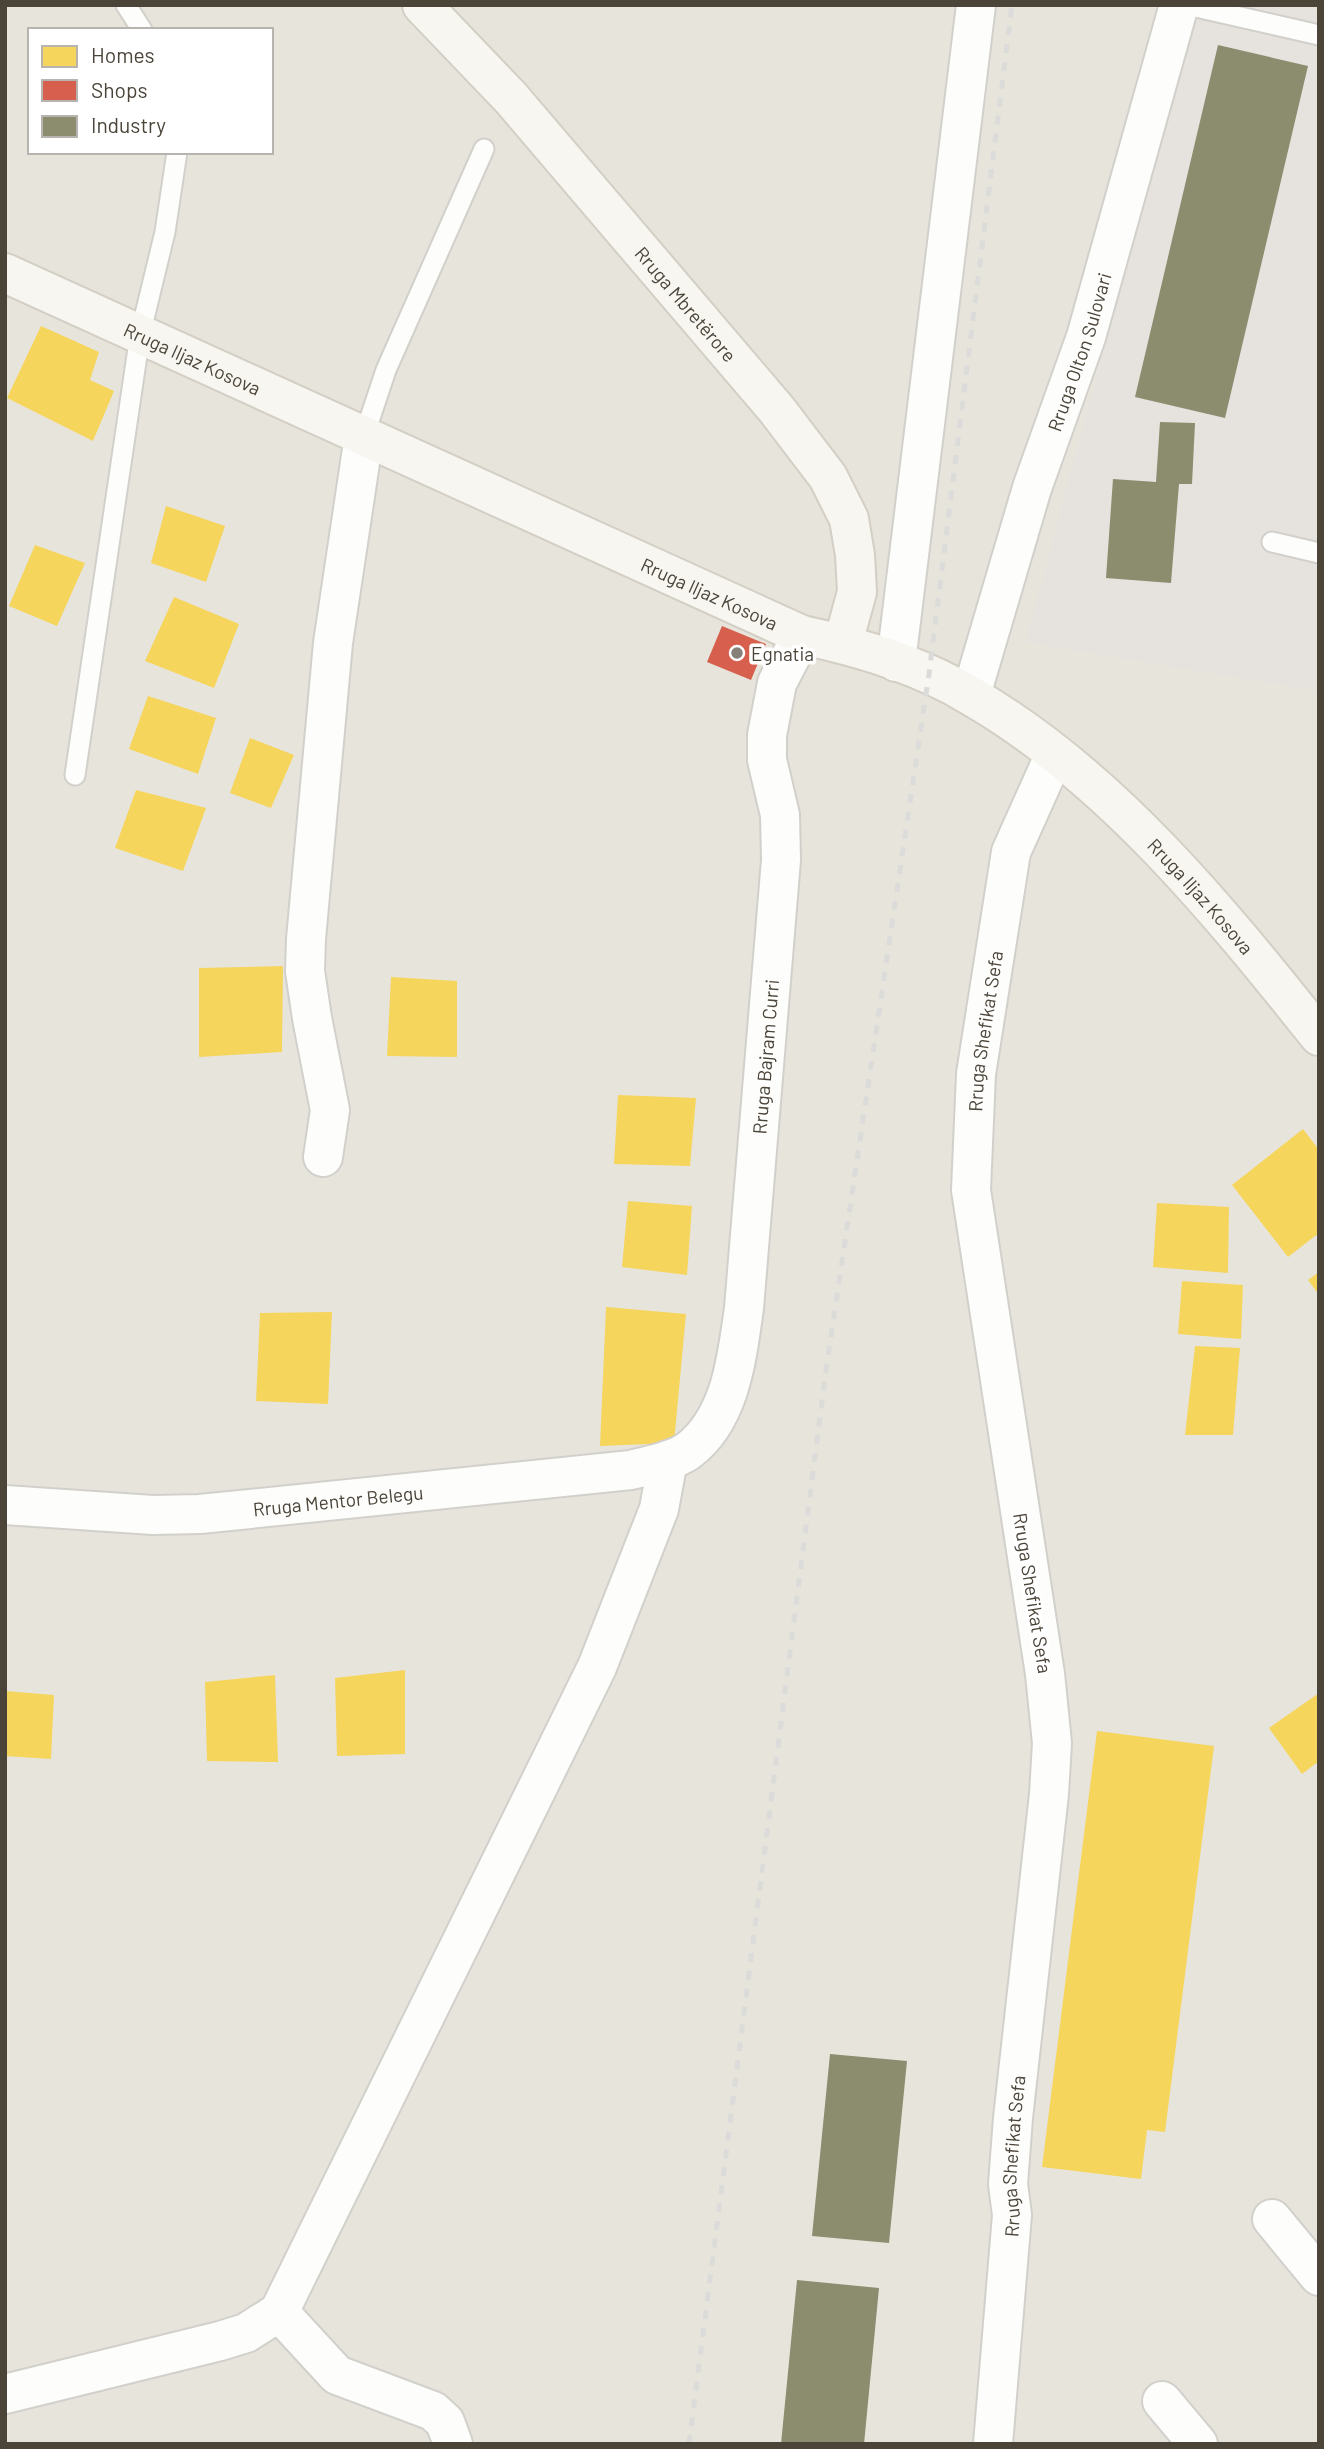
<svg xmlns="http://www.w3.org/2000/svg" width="1324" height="2449" viewBox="0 0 1324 2449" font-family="Barlow,sans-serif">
<rect width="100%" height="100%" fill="#f4f2ee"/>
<!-- residential -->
<path fill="#e7e4dc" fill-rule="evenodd" d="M5,5H1319V2444H5ZM30,30H271V152H30Z"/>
<!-- industrial -->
<path fill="#e6e2de" d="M1194,5H1319V691L1026,642Z"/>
<!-- homes -->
<path fill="#f6d55c" d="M41,326L99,352L90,380L114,391L93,441L7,398Z
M166,506L225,526L206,582L151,563Z
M35,545L85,563L57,626L9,606Z
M174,597L239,624L214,688L145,661Z
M148,696L216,718L198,774L129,749Z
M250,738L294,755L271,808L230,793Z
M136,790L206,808L183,871L115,848Z
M283,966L282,1052L199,1057V968Z
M391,977L457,981V1057L387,1056Z
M618,1095L696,1098L690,1166L614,1164Z
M1303,1129L1319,1150V1233L1288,1257L1232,1185Z
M628,1201L692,1206L687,1275L622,1267Z
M1157,1203L1229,1207L1228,1273L1153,1267Z
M1319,1272V1295L1308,1280Z
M1182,1281L1243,1285L1241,1339L1178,1334Z
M606,1307L686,1314L674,1443L600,1446Z
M332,1312L328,1404L256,1401L260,1313Z
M1195,1346L1240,1348L1233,1435H1185Z
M405,1670V1754L337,1756L335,1678Z
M275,1675L278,1762L207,1761L205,1682Z
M5,1691L54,1695L51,1759L5,1756Z
M1319,1693V1761L1302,1774L1269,1728Z
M1097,1731L1214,1746L1165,2132L1147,2130L1141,2179L1042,2167Z"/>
<!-- shops -->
<path fill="#d6604d" d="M722,626L766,644L751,680L707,662Z"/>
<!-- industry -->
<path fill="#8c8c6e" d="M1218,45L1308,66L1225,418L1135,397Z
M1160,422L1195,423L1192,484H1179L1171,583L1106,578L1113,479L1156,482Z
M830,2054L907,2061L889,2243L812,2236Z
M797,2280L879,2288L864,2444H781Z"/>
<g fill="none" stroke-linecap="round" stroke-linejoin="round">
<!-- lane casing -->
<g stroke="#d2d0cb" stroke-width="23">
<path id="lane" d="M126,5L142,30
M1187,5L1319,35
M364,436L386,370L484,149
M1272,542L1319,553
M75,775L140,335L165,232L177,152"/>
</g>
<!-- street casing -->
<g stroke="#d2d0cb" stroke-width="42">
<g id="street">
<path d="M896,662L976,5"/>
<path id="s1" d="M971,695L1032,488L1086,337L1179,5"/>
<path d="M323,1157L330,1110L312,1018L305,971L306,939L333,643L364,436"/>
<path id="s2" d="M5,1505L153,1515L200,1514L631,1470C649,1465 672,1462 688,1451C731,1419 737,1357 744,1308L781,860L780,815L767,760V735L777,683L802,635"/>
<path d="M1272,2219L1319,2276"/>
<path d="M279,2312L337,2375L433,2411L445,2422L453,2444"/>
<path d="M5,2394L220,2341L246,2333L279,2312L597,1667L659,1509L668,1460"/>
<path d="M1162,2401L1198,2444"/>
<path id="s3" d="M993,2444L1012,2215L1008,2184L1013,2118L1049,1794L1052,1743L1045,1674L971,1190L976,1074L1011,852L1055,754"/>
</g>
</g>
<!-- secondary casing -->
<g stroke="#d3cfc5" stroke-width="42">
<g id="secondary">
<path id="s4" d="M422,5L511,98L777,410L828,477L849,519L855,555L857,592L843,643"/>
<path id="s5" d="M5,273L802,635C860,647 920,665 971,696C1110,776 1220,912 1319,1036"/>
</g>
</g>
<!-- lane -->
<use href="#lane" stroke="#fdfdfc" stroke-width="19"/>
<!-- street -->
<use href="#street" stroke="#fdfdfc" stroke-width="38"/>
<!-- secondary -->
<use href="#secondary" stroke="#f7f6f1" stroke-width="38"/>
<!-- rail -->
<path stroke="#dbdbda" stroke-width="5" stroke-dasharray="9 9" stroke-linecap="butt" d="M689,2444L826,1370L929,674L1012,5"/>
</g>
<!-- markers -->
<circle fill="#868178" stroke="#fff" stroke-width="2.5" cx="737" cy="653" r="7"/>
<g text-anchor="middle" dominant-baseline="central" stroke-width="7" stroke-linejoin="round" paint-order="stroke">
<!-- street labels -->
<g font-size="19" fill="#4b4439" stroke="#fff">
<text stroke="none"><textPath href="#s4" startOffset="399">Rruga Mbretërore</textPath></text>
<text stroke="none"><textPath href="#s1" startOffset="360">Rruga Olton Sulovari</textPath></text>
<text stroke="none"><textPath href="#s5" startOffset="206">Rruga Iljaz Kosova</textPath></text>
<text stroke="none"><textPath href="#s5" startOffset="774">Rruga Iljaz Kosova</textPath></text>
<text stroke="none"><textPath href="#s5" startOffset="1362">Rruga Iljaz Kosova</textPath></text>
<text stroke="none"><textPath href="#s3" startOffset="1423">Rruga Shefikat Sefa</textPath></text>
<text stroke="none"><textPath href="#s2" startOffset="1099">Rruga Bajram Curri</textPath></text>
<text stroke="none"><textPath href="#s2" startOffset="334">Rruga Mentor Belegu</textPath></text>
<text transform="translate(1033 1593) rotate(81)">Rruga Shefikat Sefa</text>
<text stroke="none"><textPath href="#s3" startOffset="289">Rruga Shefikat Sefa</textPath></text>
</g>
<!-- poi labels -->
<g font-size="19" fill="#4b4439" stroke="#fff" text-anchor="start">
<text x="751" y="653">Egnatia</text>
</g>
</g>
<!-- border -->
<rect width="1324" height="2449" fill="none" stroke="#4b4439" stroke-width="14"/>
<!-- legend -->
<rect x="28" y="28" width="245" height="126" fill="#ffffff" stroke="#b7b4b0" stroke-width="2"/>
<rect x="42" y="46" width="35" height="21" fill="#f6d55c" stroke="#b7b4b0" stroke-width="2"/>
<text x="91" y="63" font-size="21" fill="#4b4439">Homes</text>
<rect x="42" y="80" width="35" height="21" fill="#d6604d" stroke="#b7b4b0" stroke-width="2"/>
<text x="91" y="98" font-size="21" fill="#4b4439">Shops</text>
<rect x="42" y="116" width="35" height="21" fill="#8c8c6e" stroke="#b7b4b0" stroke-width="2"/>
<text x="91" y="133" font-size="21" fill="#4b4439">Industry</text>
</svg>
